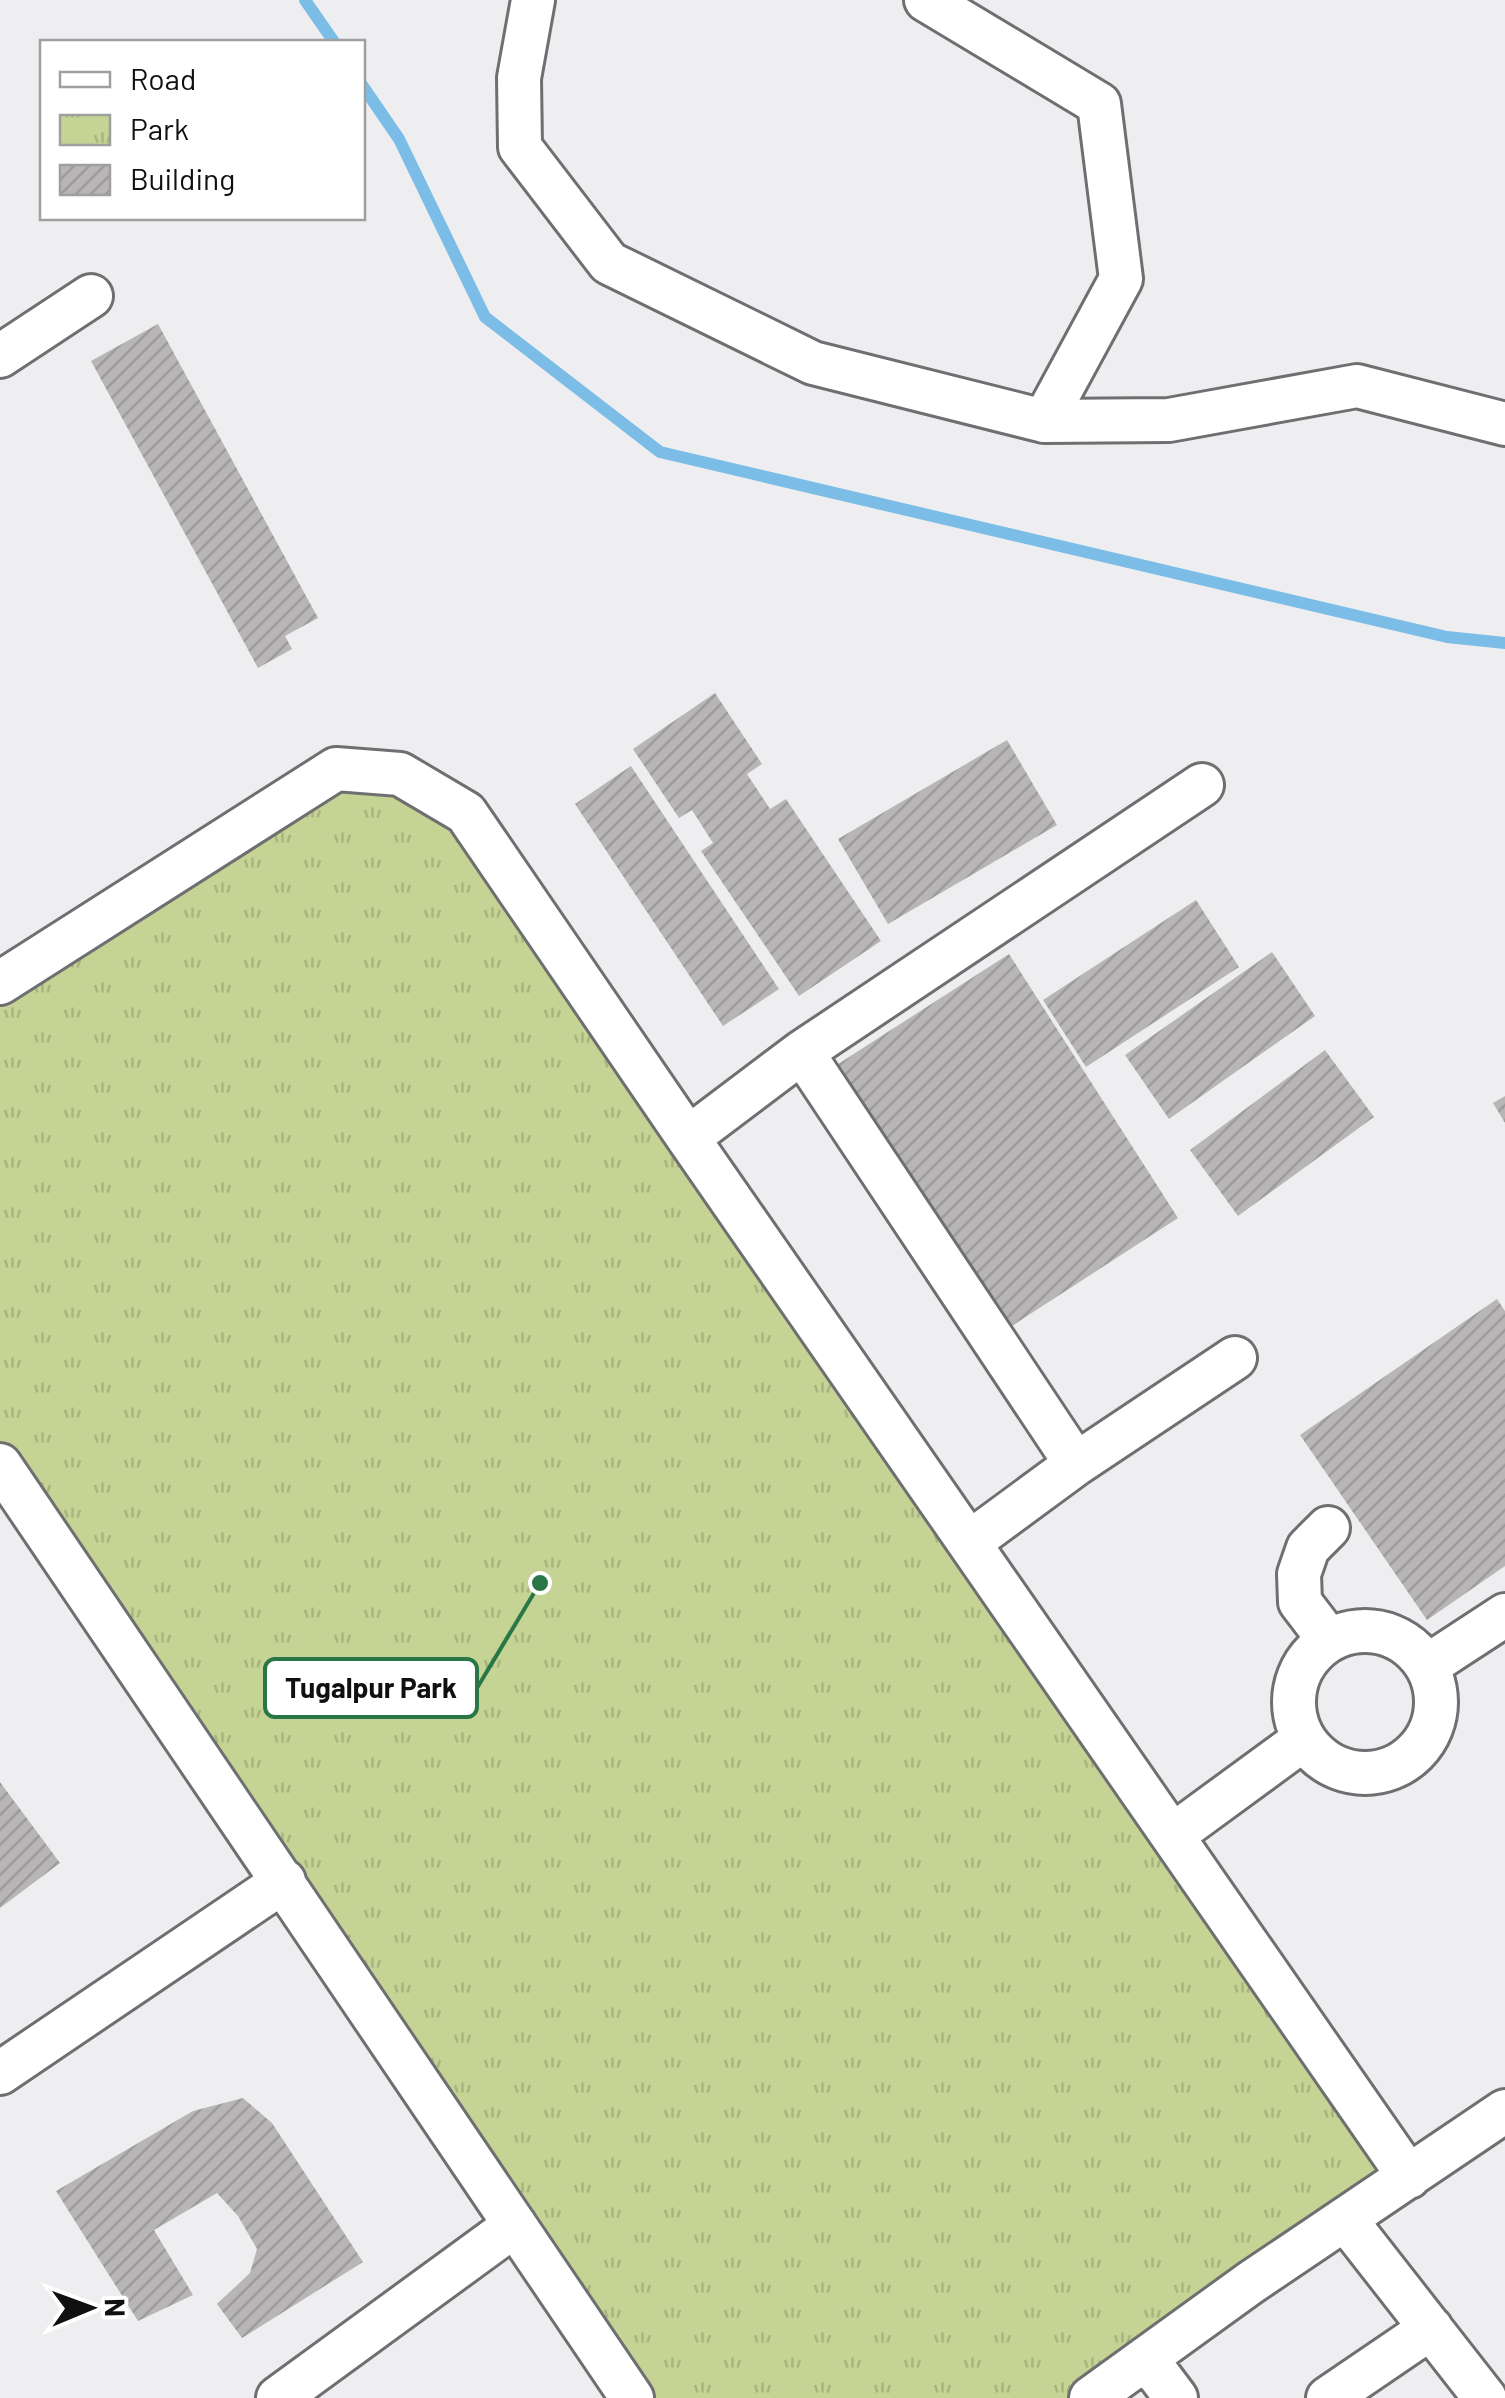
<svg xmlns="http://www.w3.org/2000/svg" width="1505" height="2398" viewBox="0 0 1505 2398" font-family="Barlow,sans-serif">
<defs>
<pattern id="park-tufts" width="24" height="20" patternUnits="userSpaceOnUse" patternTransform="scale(2.5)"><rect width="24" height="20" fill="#c5d494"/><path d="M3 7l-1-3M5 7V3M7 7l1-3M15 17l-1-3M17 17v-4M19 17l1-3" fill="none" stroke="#a8b57f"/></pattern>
<pattern id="building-hatch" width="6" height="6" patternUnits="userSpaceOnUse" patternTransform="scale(2.5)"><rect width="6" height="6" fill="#b8b5b5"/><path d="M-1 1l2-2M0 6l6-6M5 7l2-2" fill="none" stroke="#9d9b9b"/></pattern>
</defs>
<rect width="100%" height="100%" fill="#eeeef0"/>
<!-- park -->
<path fill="url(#park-tufts)" d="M336,769L466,813L1409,2177L1091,2398H632L0,1465V983Z"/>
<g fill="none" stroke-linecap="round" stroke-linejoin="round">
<!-- stream -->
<path stroke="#7bbde6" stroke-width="12" d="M305,0L334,42
M362,85L399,139L485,317L660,452L1447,637L1505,643"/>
</g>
<!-- building -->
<path fill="url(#building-hatch)" d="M158,324L318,618L285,636L292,649L258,668L91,361Z
M715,693L762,764L747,774L770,809L786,799L881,941L799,996L701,851L713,843L692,810L679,818L633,749Z
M1007,740L1057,825L888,924L838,839Z
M631,766L779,989L723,1026L575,804Z
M1196,900L1239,967L1086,1067L1043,1000Z
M1272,952L1315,1016L1169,1119L1125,1055Z
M1009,954L1178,1218L1004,1331L835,1066Z
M1325,1050L1374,1117L1238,1216L1190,1150Z
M1505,1096V1123L1493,1103Z
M1497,1299L1505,1311V1566L1427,1620L1300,1435Z
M0,1782L60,1863L0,1908Z
M243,2098L272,2123L363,2262L242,2338L217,2304L250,2273L257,2249L238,2216L217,2193L154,2230L193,2295L138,2321L56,2191L193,2111Z"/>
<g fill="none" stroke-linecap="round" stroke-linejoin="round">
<!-- minor casing -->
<g stroke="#6f6f71" stroke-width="48">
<path id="minor" d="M533,0L519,78L520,147L609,263L813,363L1044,421L1121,279L1099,104L926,0
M0,356L91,296
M1044,421L1169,420L1357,386L1505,424
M0,983L336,769L400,774L466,813L688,1138L1409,2177
M802,1052L1076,1464
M688,1138L802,1052L1202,785
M0,1465L632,2398
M1328,1528L1308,1548L1299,1574L1300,1602L1329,1640
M970,1542L1076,1464L1235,1358
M1294 1702a71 71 0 1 1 142 0a71 71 0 1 1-142 0Z
M1427,1666L1505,1615
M1173,1835L1304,1739
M0,2073L284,1881
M1345,2219L1485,2398
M1146,2358L1176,2398
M278,2398L515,2225
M1091,2398L1250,2283L1505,2111
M1328,2398L1431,2328"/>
</g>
<!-- minor -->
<use href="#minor" stroke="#fff" stroke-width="42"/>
</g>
<!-- callouts -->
<path fill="none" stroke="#297746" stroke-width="4" d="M540 1583L477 1688"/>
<circle fill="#297746" stroke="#fff" stroke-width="4" cx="540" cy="1583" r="10"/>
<rect fill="#fff" stroke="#297746" stroke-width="4" x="265" y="1659" width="212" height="58" rx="10"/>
<g font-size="28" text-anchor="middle" font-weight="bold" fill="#101011">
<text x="371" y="1698">Tugalpur Park</text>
</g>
<!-- legend -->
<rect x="40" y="40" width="325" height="180" fill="#ffffff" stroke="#9f9fa0" stroke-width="2.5"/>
<rect x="60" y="72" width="50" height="15" fill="#ffffff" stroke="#9f9fa0" stroke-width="2.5"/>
<text x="130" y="90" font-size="30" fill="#101011">Road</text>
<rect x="60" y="115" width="50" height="30" fill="url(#park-tufts)" stroke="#9f9fa0" stroke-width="2.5"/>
<text x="130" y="140" font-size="30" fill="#101011">Park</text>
<rect x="60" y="165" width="50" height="30" fill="url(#building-hatch)" stroke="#9f9fa0" stroke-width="2.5"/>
<text x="130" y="190" font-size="30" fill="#101011">Building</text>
<!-- north arrow -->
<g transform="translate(90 2308) rotate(89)" stroke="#ffffff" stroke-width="8" paint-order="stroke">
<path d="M0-8L18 38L0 25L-18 38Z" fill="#101011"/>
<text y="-15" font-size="28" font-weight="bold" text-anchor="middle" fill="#101011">N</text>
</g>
</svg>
